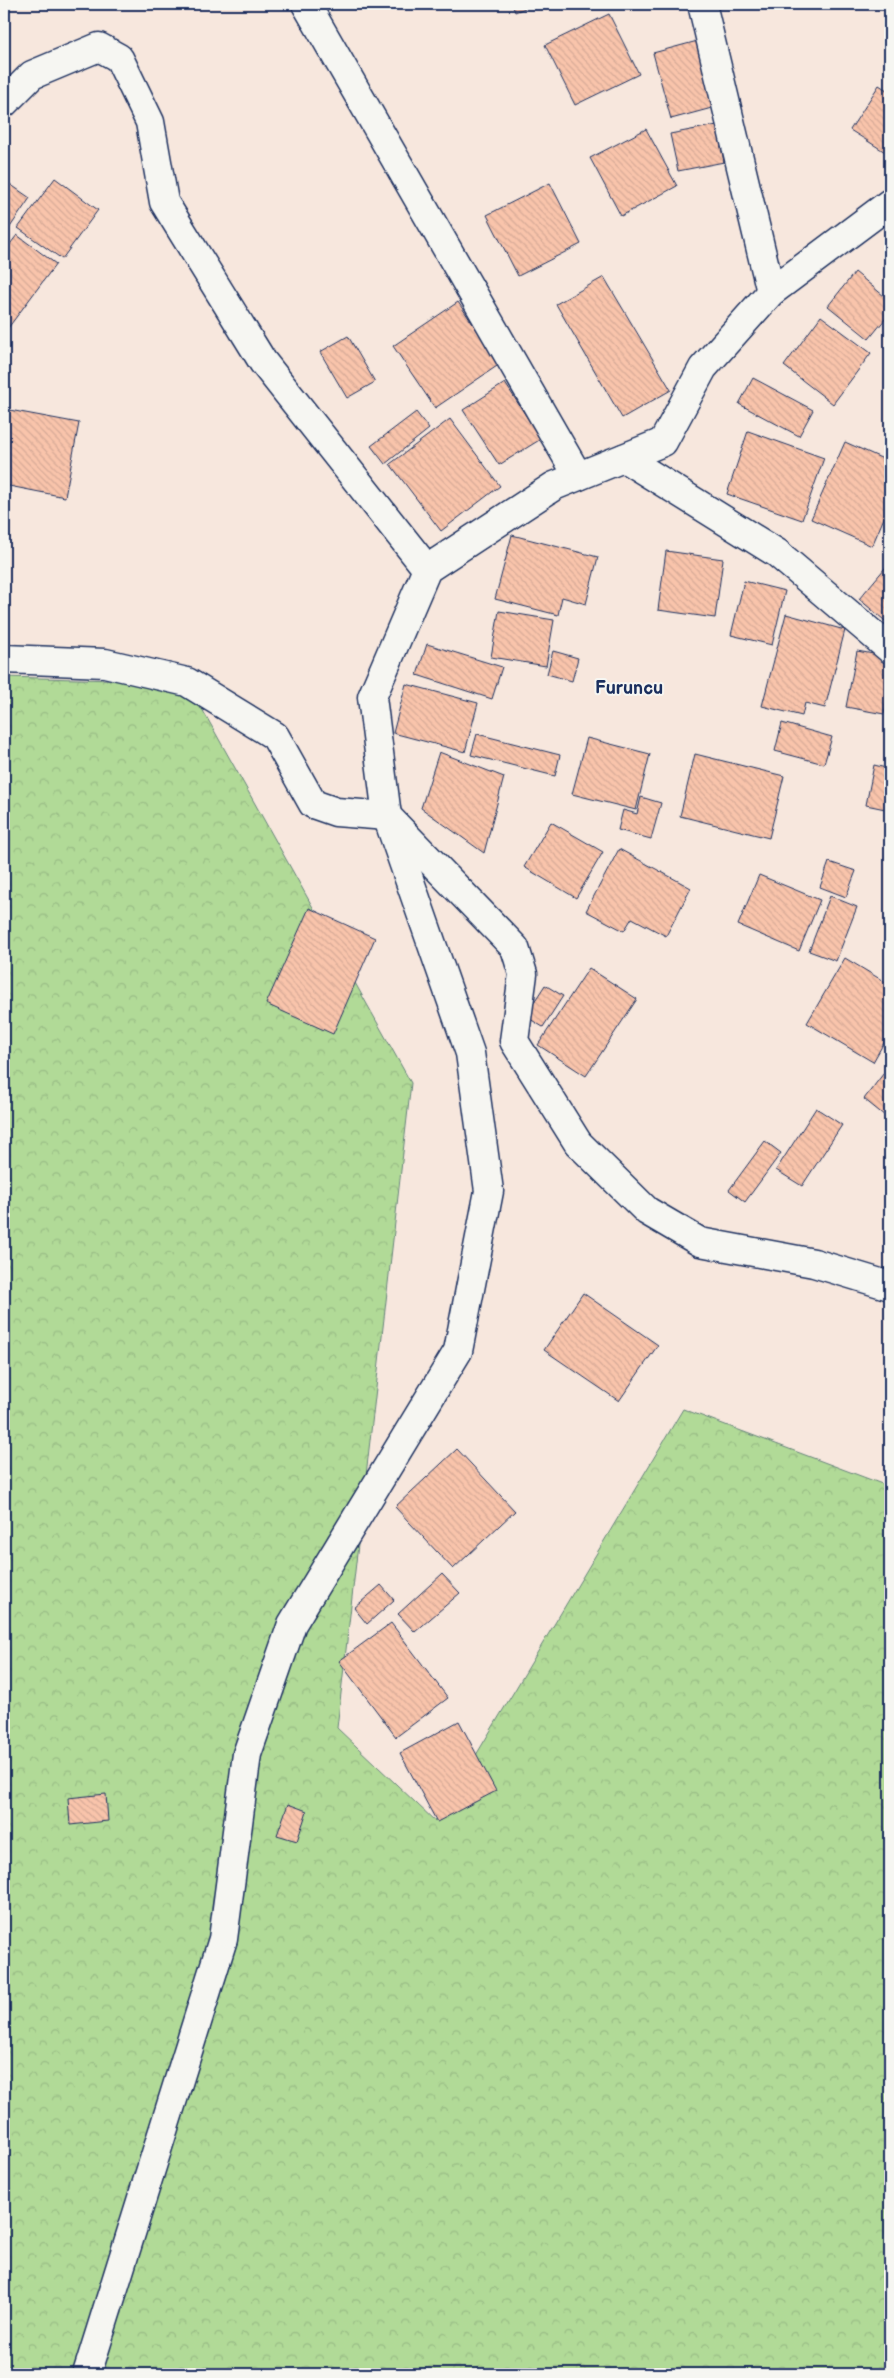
<svg xmlns="http://www.w3.org/2000/svg" width="894" height="2378" viewBox="0 0 894 2378" font-family="'Balsamiq Sans',sans-serif">
<defs>
<pattern id="forest-crowns" width="20" height="18" patternUnits="userSpaceOnUse" patternTransform="scale(1.25)"><rect width="20" height="18" fill="#b1da97"/><path d="M2 6a3 3 0 1 1 6 0M12 15a3 3 0 1 1 6 0" fill="none" stroke="#98bb85"/></pattern>
<pattern id="building-back-hatch" width="6" height="6" patternUnits="userSpaceOnUse" patternTransform="scale(1.25)"><rect width="6" height="6" fill="#f9c4ab"/><path d="M-1 5l2 2M0 0l6 6M5-1l2 2" fill="none" stroke="#d5a996"/></pattern>
</defs>
<rect width="100%" height="100%" fill="#f7e7dd"/>
<filter id="ink" filterUnits="userSpaceOnUse"><feTurbulence type="fractalNoise" baseFrequency=".02" numOctaves="2"/><feDisplacementMap in="SourceGraphic" scale="10" xChannelSelector="R" yChannelSelector="G"/><feConvolveMatrix kernelMatrix="1 2 1 2 8 2 1 2 1" color-interpolation-filters="sRGB"/></filter>
<g filter="url(#ink)">
<!-- forest -->
<path fill="url(#forest-crowns)" stroke="#66847a" d="M4,677L187,682L411,1083L337,1728L436,1822L683,1409L890,1487V2374H4Z"/>
<!-- building -->
<path fill="url(#building-back-hatch)" stroke="#1b2f5e" d="M512,4H535L515,12Z
M609,14L639,74L575,105L545,45Z
M705,39L723,105L671,119L653,53Z
M879,85L890,92V155L850,130Z
M717,125L724,162L678,171L670,134Z
M646,129L677,186L621,216L590,158Z
M55,178L98,210L62,259L18,228Z
M4,180L30,198L4,236Z
M550,183L581,244L518,276L487,215Z
M17,235L56,264L8,328L4,325V252Z
M855,272L890,301V313L869,339L828,306Z
M604,277L671,390L622,418L556,304Z
M458,302L500,364L435,408L393,346Z
M821,316L871,353L833,404L784,366Z
M348,336L375,382L347,398L320,352Z
M753,378L813,410L799,436L739,404Z
M505,383L541,439L499,465L463,410Z
M4,409L79,423L65,497L4,485Z
M416,412L429,429L385,464L371,446Z
M450,419L500,486L441,531L390,464Z
M748,431L824,458L802,520L727,494Z
M845,442L890,462V504L872,546L811,519Z
M512,535L598,557L586,604L562,597L558,615L495,599Z
M666,551L723,559L715,618L658,610Z
M890,562V625L859,599Z
M744,581L785,591L772,645L731,635Z
M499,611L554,620L546,666L491,657Z
M786,614L845,630L825,708L805,703L802,716L762,706Z
M427,644L502,667L492,699L417,675Z
M553,651L578,658L572,681L547,674Z
M857,651L890,657V682L884,714L846,707Z
M406,684L478,703L465,752L393,733Z
M782,723L832,737L824,764L775,751Z
M477,734L560,755L555,776L471,755Z
M587,738L650,754L636,810L572,794Z
M439,752L504,777L484,853L421,808Z
M695,754L784,776L769,838L680,816Z
M874,765L890,769V810L866,805Z
M641,797L661,803L651,839L618,830L623,810L637,814Z
M551,822L603,852L576,898L524,867Z
M619,849L691,888L666,936L632,918L624,931L586,911Z
M829,862L856,871L846,897L820,887Z
M759,875L820,900L799,951L738,925Z
M830,896L857,907L836,961L809,951Z
M309,908L375,938L333,1034L266,1004Z
M845,958L890,985V1032L873,1062L807,1023Z
M589,968L637,999L586,1076L538,1045Z
M545,985L563,996L543,1027L525,1016Z
M890,1065V1120L864,1099Z
M816,1108L842,1125L802,1186L776,1170Z
M765,1141L781,1153L745,1202L729,1190Z
M583,1293L658,1345L619,1401L544,1350Z
M457,1449L515,1511L453,1569L395,1507Z
M890,1477V1491L883,1483Z
M442,1574L460,1593L415,1632L398,1614Z
M381,1585L394,1600L367,1624L354,1608Z
M391,1623L448,1698L396,1737L339,1661Z
M459,1721L496,1791L437,1822L400,1753Z
M106,1794L108,1821L70,1825L68,1798Z
M288,1804L307,1811L297,1841L277,1835Z"/>
<g fill="none" stroke-linecap="round" stroke-linejoin="round">
<!-- street casing -->
<g stroke="#1b2f5e" stroke-width="31">
<path id="street" d="M306,4L578,476
M702,4L771,292
M4,103L32,75L99,47L119,58L150,122L164,202L263,362L427,569
M624,458L777,553L890,649
M4,659L105,663L187,682L275,736L313,804L336,812L387,816L515,948L523,974L514,1041L578,1143L647,1211L700,1242L814,1263L890,1286"/>
</g>
<!-- secondary casing -->
<g stroke="#1b2f5e" stroke-width="31">
<path id="secondary" d="M87,2374L223,1939L247,1754L292,1624L458,1351L489,1191L470,1053L387,816L372,697L427,569L554,486L663,442L703,368L771,292L890,203"/>
</g>
<!-- street -->
<use href="#street" stroke="#f6f6f2" stroke-width="28"/>
<!-- secondary -->
<use href="#secondary" stroke="#f6f6f2" stroke-width="28"/>
</g>
</g>
<g text-anchor="middle" dominant-baseline="central" stroke-width="4" stroke-linejoin="round" paint-order="stroke">
<!-- quarter labels -->
<g font-size="18" font-weight="bold" fill="#1b2f5e" stroke="#f6f6f2">
<text x="629" y="688">Furuncu</text>
</g>
</g>
<!-- margin -->
<rect width="894" height="2378" fill="none" stroke="#f6f6f2" stroke-width="20"/>
<rect x="10" y="10" width="874" height="2358" fill="none" stroke="#1b2f5e" stroke-width="2" filter="url(#ink)"/>
</svg>
